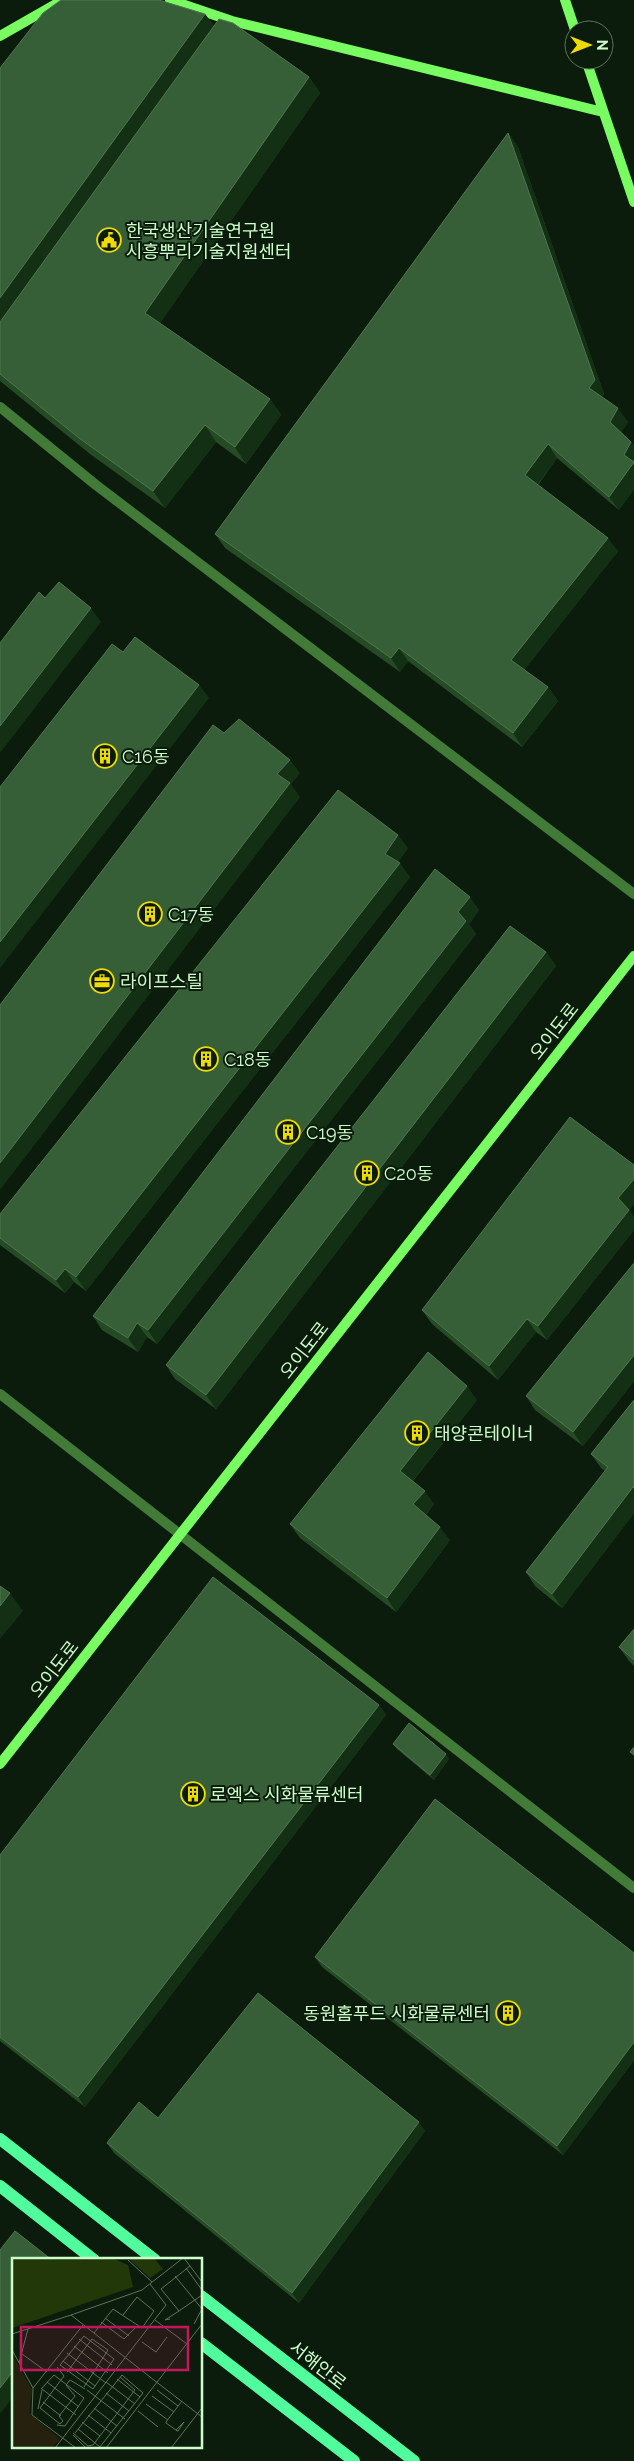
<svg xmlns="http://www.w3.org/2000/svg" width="634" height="2461" viewBox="0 0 634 2461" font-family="Raleway,'Noto Sans KR',sans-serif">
<rect width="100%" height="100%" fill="#0c1c0c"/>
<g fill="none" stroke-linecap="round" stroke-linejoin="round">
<!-- tertiary -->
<path stroke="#417b37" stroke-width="10" d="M0,407L96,485L634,894
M0,1394L634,1888"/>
<!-- secondary -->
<path stroke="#79fc61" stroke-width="10" d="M170,0L232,21L603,112
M565,0L575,30
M0,36L63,0
M586,60L634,202
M0,1764L634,956"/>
<!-- primary -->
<path stroke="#51fc9d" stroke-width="12" d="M0,2139L155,2260
M0,2186L94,2260
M201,2296L414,2461
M201,2343L354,2461"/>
</g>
<!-- wall -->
<path fill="#254b25" d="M205,14L214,26L309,77L320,93L160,323L270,399L281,415L246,464L216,442L165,508L90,454L0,381V68Z
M508,133L518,147L604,394L602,397L628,422L621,432L631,442L634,446V489L619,510L557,458L538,485L618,551L524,670L548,687L558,701L522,747L408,661L400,672L225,548L215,534Z
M408,848L398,862L410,877L86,1291L74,1282L65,1293L0,1245V1214Z
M479,910L469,924L476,934L157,1344L147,1337L138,1352L102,1330L93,1316Z
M546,952L556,966L216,1409L175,1379L166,1365Z
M634,1165V1204L629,1210L634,1217V1230L547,1340L536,1332L498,1380L432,1324L422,1310Z
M634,1263V1381L583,1446L535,1410L526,1396Z
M477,1400L413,1481L434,1504L426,1515L450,1540L396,1612L300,1538L290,1524Z
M634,1400V1513L562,1608L535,1586L526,1572L605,1471L601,1468L591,1454Z
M634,1629V1666L629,1661L619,1647Z
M379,1705L386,1715L85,2107L0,2041V1855Z
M393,1744L449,1759L434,1780L397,1749Z
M634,1953V2060L563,2155L322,1967L315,1957Z
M158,2118L425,2131L299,2303L114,2153L107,2143Z"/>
<!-- shaded-wall -->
<path fill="#133014" d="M205,14L217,30L0,330V298Z
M309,77L320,93L156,329L145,313Z
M508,133L518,147L604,394L599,402L589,388Z
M270,399L281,415L246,464L235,447Z
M618,408L628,422L620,435L610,422Z
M205,425L216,442L165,508L153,491Z
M631,442L634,446V489L619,510L609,497L624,455Z
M548,444L557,458L534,489L525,475Z
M608,538L618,551L521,674L511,660Z
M91,608L101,622L0,753V726Z
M399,648L408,661L400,672L391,658Z
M199,685L209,698L0,968V942Z
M548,687L558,701L522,747L513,733Z
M290,760L300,773L291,784L300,797L0,1190V1163L277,774Z
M398,835L408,848L394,868L385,854Z
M400,863L410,877L86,1291L76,1277Z
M470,897L479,910L469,924L476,934L157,1344L148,1330Z
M546,952L556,966L216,1409L206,1395Z
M634,1179V1204L629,1210L634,1217V1230L547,1340L538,1326L618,1198Z
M65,1269L74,1282L65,1293L56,1280Z
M527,1319L536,1332L498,1380L489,1366Z
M137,1323L147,1337L138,1352L128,1338Z
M634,1355V1381L583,1446L573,1432Z
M467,1386L477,1400L410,1484L400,1471Z
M633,1487L634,1489V1513L562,1608L552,1594Z
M425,1491L434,1504L423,1518L413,1504Z
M440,1527L450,1540L396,1612L387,1598Z
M10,1593L23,1611L0,1639V1606Z
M379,1705L386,1715L85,2107L78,2097Z
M446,1754L449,1759L434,1780L430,1775Z
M634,2042V2060L563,2155L557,2146Z
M419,2122L425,2131L299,2303L292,2293Z
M14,2370V2396L0,2414V2388Z"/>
<!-- building -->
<path fill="#365e37" stroke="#4e774e" d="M61,0H159L205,14L0,298V68L43,13Z
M219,19L233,23L309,77L145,313L270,399L235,447L205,425L153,491L79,438L0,374V322Z
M508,133L595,380L589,388L618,408L610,422L631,442L624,455L634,462L609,497L548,444L525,475L608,538L511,660L548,687L513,733L399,648L391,658L215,534Z
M59,582L91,608L0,726V643L39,592L45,598Z
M135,637L199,685L0,942V787L112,644L123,652Z
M239,719L290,760L277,774L290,783L0,1163V1005L213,725L224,733Z
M338,790L398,835L385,854L400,863L76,1277L65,1269L56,1280L0,1238V1214Z
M435,869L470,897L458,912L466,921L148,1330L137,1323L128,1338L93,1316Z
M510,926L546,952L206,1395L166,1365Z
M570,1117L634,1165V1179L618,1198L629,1210L538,1326L527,1319L489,1366L422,1310Z
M634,1263V1355L573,1432L526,1396Z
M428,1352L467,1386L400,1471L425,1491L413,1504L440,1527L387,1598L290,1524Z
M634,1400V1488L633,1487L552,1594L526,1572L608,1467L591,1454Z
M213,1577L379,1705L78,2097L0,2037V1855Z
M0,1586L10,1593L0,1606Z
M634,1629V1660L619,1647Z
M409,1723L446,1754L430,1775L393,1744Z
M634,1747V1755L630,1752Z
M435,1799L634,1953V2042L557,2146L315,1957Z
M258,1993L419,2122L292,2293L107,2143L139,2102L158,2118Z
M15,2231L52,2260H14V2370L0,2388V2250Z"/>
<!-- icons -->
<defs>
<g id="civic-ring" transform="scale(1.25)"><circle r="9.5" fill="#0c1c0c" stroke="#eedb04" stroke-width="1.5"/><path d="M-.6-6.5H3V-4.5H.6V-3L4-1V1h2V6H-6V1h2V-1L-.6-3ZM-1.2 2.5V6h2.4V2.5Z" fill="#eedb04"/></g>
<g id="building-ring" transform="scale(1.25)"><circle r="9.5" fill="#0c1c0c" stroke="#eedb04" stroke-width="1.5"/><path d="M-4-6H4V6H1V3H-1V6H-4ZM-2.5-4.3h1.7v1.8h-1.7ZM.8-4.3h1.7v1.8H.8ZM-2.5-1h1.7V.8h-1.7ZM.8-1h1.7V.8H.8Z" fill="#eedb04"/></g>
<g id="office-ring" transform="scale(1.25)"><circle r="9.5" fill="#0c1c0c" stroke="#eedb04" stroke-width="1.5"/><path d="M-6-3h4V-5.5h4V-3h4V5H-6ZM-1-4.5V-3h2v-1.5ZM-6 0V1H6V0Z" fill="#eedb04"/></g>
</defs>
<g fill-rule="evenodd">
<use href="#civic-ring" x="109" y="240"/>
<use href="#building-ring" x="105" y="756"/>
<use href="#building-ring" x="150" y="914"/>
<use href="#office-ring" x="102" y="981"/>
<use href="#building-ring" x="206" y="1059"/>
<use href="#building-ring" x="288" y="1132"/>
<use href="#building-ring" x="367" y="1173"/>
<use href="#building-ring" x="417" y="1433"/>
<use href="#building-ring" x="193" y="1794"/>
<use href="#building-ring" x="508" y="2013"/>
</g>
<g text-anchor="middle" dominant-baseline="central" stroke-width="4" stroke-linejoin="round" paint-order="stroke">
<!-- poi labels -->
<g font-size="18" fill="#cbfec8" stroke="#0c1c0c" text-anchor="start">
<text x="126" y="230">한국생산기술연구원<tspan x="126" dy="21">시흥뿌리기술지원센터</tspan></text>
<text x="122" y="756">C16동</text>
<text x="168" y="914">C17동</text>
<text x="120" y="981">라이프스틸</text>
<text x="224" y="1059">C18동</text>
<text x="306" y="1132">C19동</text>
<text x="384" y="1173">C20동</text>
<text x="434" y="1433">태양콘테이너</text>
<text x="210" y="1794">로엑스 시화물류센터</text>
<text x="490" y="2013" text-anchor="end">동원홈푸드 시화물류센터</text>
</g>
<!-- street labels -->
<g font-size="18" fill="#cbfec8" stroke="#0c1c0c">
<text transform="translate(554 1031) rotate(-52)">오이도로</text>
<text transform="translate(304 1350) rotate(-52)">오이도로</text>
<text transform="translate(54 1669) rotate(-52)">오이도로</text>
<text transform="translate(318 2365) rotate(38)">서해안로</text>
</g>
</g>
<!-- overview -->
<g transform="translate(12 2258)">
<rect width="190" height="190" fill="#0c1c0c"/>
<path d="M0,96L20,132L17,155L48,181L40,190H0Z" fill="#26210f"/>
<path d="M0,0H100L116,7L121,29L0,70ZM116,0H142L151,11L138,20Z" fill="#233809"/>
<path fill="none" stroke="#587657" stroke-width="1" d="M172,0L190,24M116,2L140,24M178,8L149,31L167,53L190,37M174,10L190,32M163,18L190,51L182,66M59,57L130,32L171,0M93,60L117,78M158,61L153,62L167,53M143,62L175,86M89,64L112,81L125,68M82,75L101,51L130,70L142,53L125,39L111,57M0,76L59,57L147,126M72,78L102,101L81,131L48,107ZM67,81L100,107M130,84L144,94L155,79M62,88L96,115M0,92L21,130L20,157L64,190M55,95L94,125M10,96L35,114M51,103L83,128M7,105L16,71M45,109L52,118L28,150L48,166L51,163L47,158L63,138L54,127L58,122L73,131M55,114L80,81L96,92L72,129M105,121L128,139M35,124L67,149M94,124L123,146M147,126L190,159M21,130L71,67M29,131L42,117L72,140L53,168L45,167M30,131L64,157M75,132L113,161M145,132L166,148M94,135L117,153M140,138L162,154M31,144L49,158M134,146L156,162M82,150L105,168M26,151L30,132M126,153L146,169M76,157L99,175M70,164L88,178M66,171L88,189M164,172L172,164L166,173H165L164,172L154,165V164L170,143M61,175L76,188L81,187L123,132L108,119M63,175L110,117L131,135L87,190M61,177L74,190M43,190L154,47L138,26M94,190L190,66M159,190L190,150"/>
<path fill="#c2185b" fill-opacity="0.15" stroke="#c2185b" stroke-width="2.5" d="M9,69H176V112H9Z"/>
<rect width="190" height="190" fill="none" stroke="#cbfec8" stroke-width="2.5"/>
</g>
<!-- north arrow -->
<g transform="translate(589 45) rotate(90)"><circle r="24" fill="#0c1c0c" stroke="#587657"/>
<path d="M0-4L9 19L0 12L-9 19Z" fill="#eedb04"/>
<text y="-8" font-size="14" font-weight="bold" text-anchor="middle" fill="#cbfec8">N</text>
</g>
</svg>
